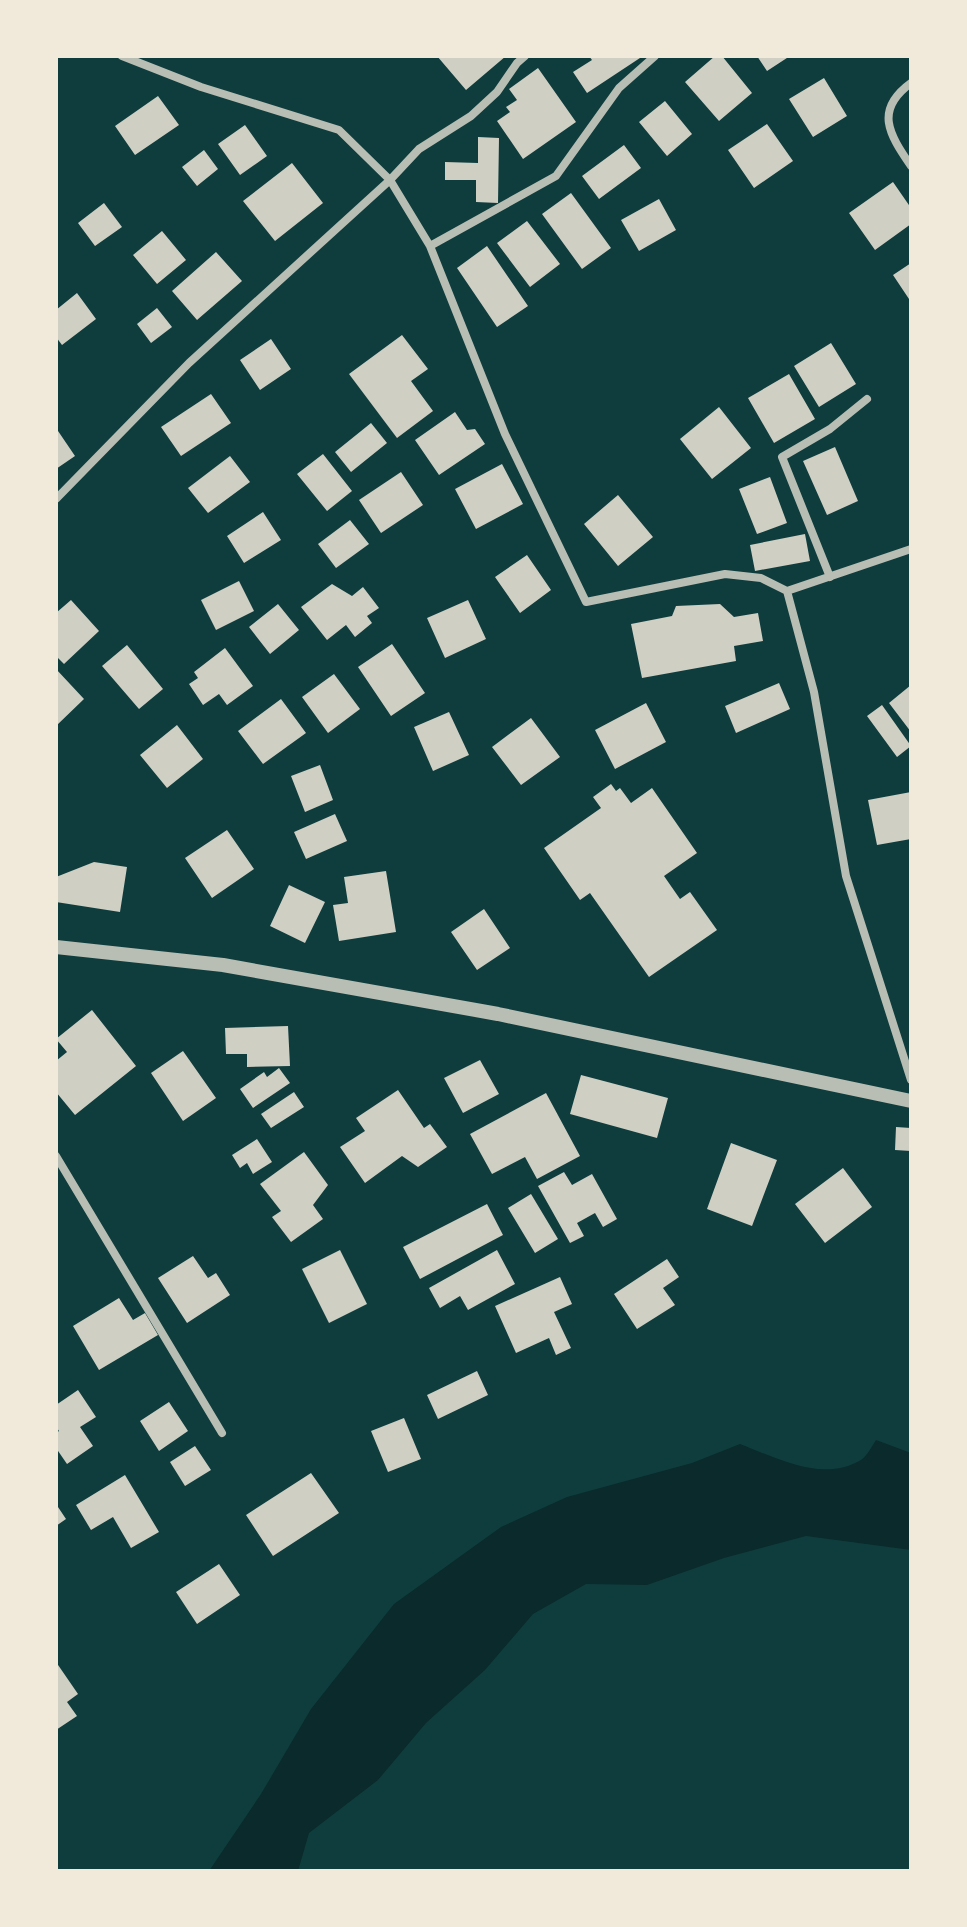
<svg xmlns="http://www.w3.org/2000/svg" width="967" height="1927" viewBox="0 0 967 1927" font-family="'Playfair Display',serif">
<rect width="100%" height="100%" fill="#0f3d3e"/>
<!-- water -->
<path fill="#0a2a2b" d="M876,1440L911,1453V1550L806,1536L724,1558L647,1585L586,1584L533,1614L485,1670L426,1723L378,1780L309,1833L298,1871H209L261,1794L311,1709L394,1604L501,1527L567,1497L692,1463L740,1444C777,1458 822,1483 861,1460C867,1456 872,1446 876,1440Z"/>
<!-- building -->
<path fill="#cfcfc3" d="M437,56H506L466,90Z
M589,56H643L587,93L573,72L592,60Z
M715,56H722L752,93L719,121L685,82Z
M757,56H790L767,71Z
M538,68L576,122L523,159L497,121L510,112L506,107L517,100L509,89Z
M824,78L847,116L813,137L789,99Z
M158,96L179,125L135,155L115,126Z
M665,101L692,134L667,156L639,122Z
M767,124L793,161L754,188L728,150Z
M245,125L267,156L240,175L218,144Z
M478,137L499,138L498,203L476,202V180H445V162L478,163Z
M624,145L641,168L599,199L582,176Z
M204,150L218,169L197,186L182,167Z
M292,163L323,203L275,241L243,201Z
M893,182L911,208V224L875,250L849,213Z
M571,193L611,248L582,269L542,214Z
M659,199L676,230L639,251L621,220Z
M104,203L122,227L95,246L78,223Z
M527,221L560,264L530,287L497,243Z
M162,231L186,260L157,284L133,255Z
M487,246L528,306L497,327L457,268Z
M216,252L242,281L197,320L172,291Z
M911,263V302L893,275Z
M77,293L96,319L62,345L56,337V310Z
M157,308L172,327L151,343L137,324Z
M402,335L428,369L411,381L433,411L397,438L349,374Z
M271,339L291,369L260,390L240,360Z
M831,343L856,384L819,407L794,366Z
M789,374L815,419L774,443L748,398Z
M211,394L231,423L181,456L161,427Z
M719,407L751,448L712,479L680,439Z
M455,412L467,430L475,429L485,444L439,475L415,440Z
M371,423L387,443L351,472L335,452Z
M56,428L75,456L56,469Z
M835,447L858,501L827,515L803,461Z
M323,454L352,491L327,511L297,474Z
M230,456L250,482L208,513L188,488Z
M502,464L523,504L476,529L455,489Z
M401,472L423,505L381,533L359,500Z
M770,477L787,523L757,534L739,489Z
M618,495L653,537L618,566L584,524Z
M263,512L281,540L244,563L227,536Z
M350,520L369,544L336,568L318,544Z
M805,534L810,561L755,571L750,545Z
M527,555L551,590L520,613L495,577Z
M239,581L254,611L216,630L201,600Z
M332,584L352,596L363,587L379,608L367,616L372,623L355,637L346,625L327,640L301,607Z
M71,600L99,631L64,664L56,656V613Z
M468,600L486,639L445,658L427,618Z
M278,604L299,630L270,654L249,627Z
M720,604L734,617L758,613L763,641L734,646L736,661L642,678L631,624L672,616L676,606Z
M392,644L425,693L391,716L358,667Z
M127,645L163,689L139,709L102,666Z
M225,648L253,686L227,705L219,694L203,705L189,684L198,678L194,672Z
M56,669L84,699L56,726Z
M334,674L360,709L328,733L302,697Z
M779,683L790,709L736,733L725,706Z
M911,685V732L889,703Z
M281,699L306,733L263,764L238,731Z
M646,703L666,742L615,769L595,730Z
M882,705L911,746L897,757L867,716Z
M449,712L469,755L433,771L414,727Z
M531,718L560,757L521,785L492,747Z
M177,725L203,759L167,788L140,755Z
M320,765L333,800L305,812L291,776Z
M611,784L616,791L620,788L631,803L652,788L697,853L664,876L680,899L690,892L717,930L649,977L590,893L580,900L544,848L601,808L593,797Z
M911,792V839L877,845L868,800Z
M335,814L347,841L306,859L294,832Z
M227,830L254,869L212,898L185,858Z
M94,862L127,867L120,912L56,902V877Z
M386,871L396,932L339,941L333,905L348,903L344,877Z
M289,885L325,902L305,943L270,926Z
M484,909L510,948L477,970L451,932Z
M92,1010L136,1066L75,1115L56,1092V1061L67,1052L56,1039Z
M288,1026L290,1066L247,1067V1054H226L225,1028Z
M183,1051L216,1098L183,1121L151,1073Z
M480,1060L499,1094L463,1113L444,1078Z
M279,1068L290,1083L253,1108L240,1089L264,1072L267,1077Z
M581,1075L668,1098L657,1138L570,1114Z
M398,1090L424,1128L430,1124L447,1147L418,1167L402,1156L365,1183L340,1147L365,1131L356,1118Z
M294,1092L304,1107L271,1128L261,1114Z
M546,1093L580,1156L537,1179L525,1157L492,1174L470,1134Z
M896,1127L911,1128V1151L895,1150Z
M257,1139L272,1162L253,1174L247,1163L240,1168L232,1155Z
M731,1143L777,1160L752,1226L707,1209Z
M304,1152L328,1185L313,1205L323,1219L291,1242L272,1217L281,1211L260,1184Z
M843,1168L872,1207L825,1243L795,1204Z
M564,1172L572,1185L592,1174L617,1219L603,1227L595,1213L577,1223L584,1236L570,1243L538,1186Z
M531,1194L558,1239L535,1253L508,1208Z
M487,1204L503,1235L420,1279L403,1247Z
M340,1250L367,1304L329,1323L302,1269Z
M497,1250L515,1284L468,1310L460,1296L440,1308L429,1288Z
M193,1256L208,1278L216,1273L230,1295L187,1323L158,1278Z
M667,1259L679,1277L663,1288L675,1305L637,1329L614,1294Z
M560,1277L572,1304L554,1312L571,1348L556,1355L549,1338L516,1353L495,1306Z
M119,1298L133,1320L145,1313L158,1335L99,1370L73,1326Z
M477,1371L488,1395L438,1419L427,1395Z
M78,1390L96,1417L80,1427L93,1446L67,1464L56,1448V1433L59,1431L56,1427V1405Z
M169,1402L188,1431L159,1451L140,1421Z
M404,1418L421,1459L388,1472L371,1431Z
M195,1446L211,1470L185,1486L170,1462Z
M311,1473L339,1513L273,1556L246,1515Z
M125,1475L159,1532L131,1548L113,1517L91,1530L76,1505Z
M56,1504L66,1519L56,1526Z
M219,1564L240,1595L197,1624L176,1592Z
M56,1662L78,1694L67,1702L77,1716L56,1730Z"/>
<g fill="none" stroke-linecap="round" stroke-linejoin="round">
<!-- minor -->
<path stroke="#b8beb3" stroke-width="8" d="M122,56L201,87L339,130L390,180L430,246L556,176L619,88L655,56
M911,83C874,110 889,134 911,166
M430,246L505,434L586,602L725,574L761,578L787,591L911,549
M56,499L189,363L390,180L419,149L471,116L497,92L517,63L525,56
M830,577L782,457L830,429L867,399
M787,591L814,692L846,876L911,1080
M56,1156L222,1433"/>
<!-- tertiary -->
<path stroke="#b8beb3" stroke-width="14" d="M56,947L223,965L498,1014L911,1101"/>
</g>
<!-- border -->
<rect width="967" height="1927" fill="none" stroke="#f1e9da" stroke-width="116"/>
</svg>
